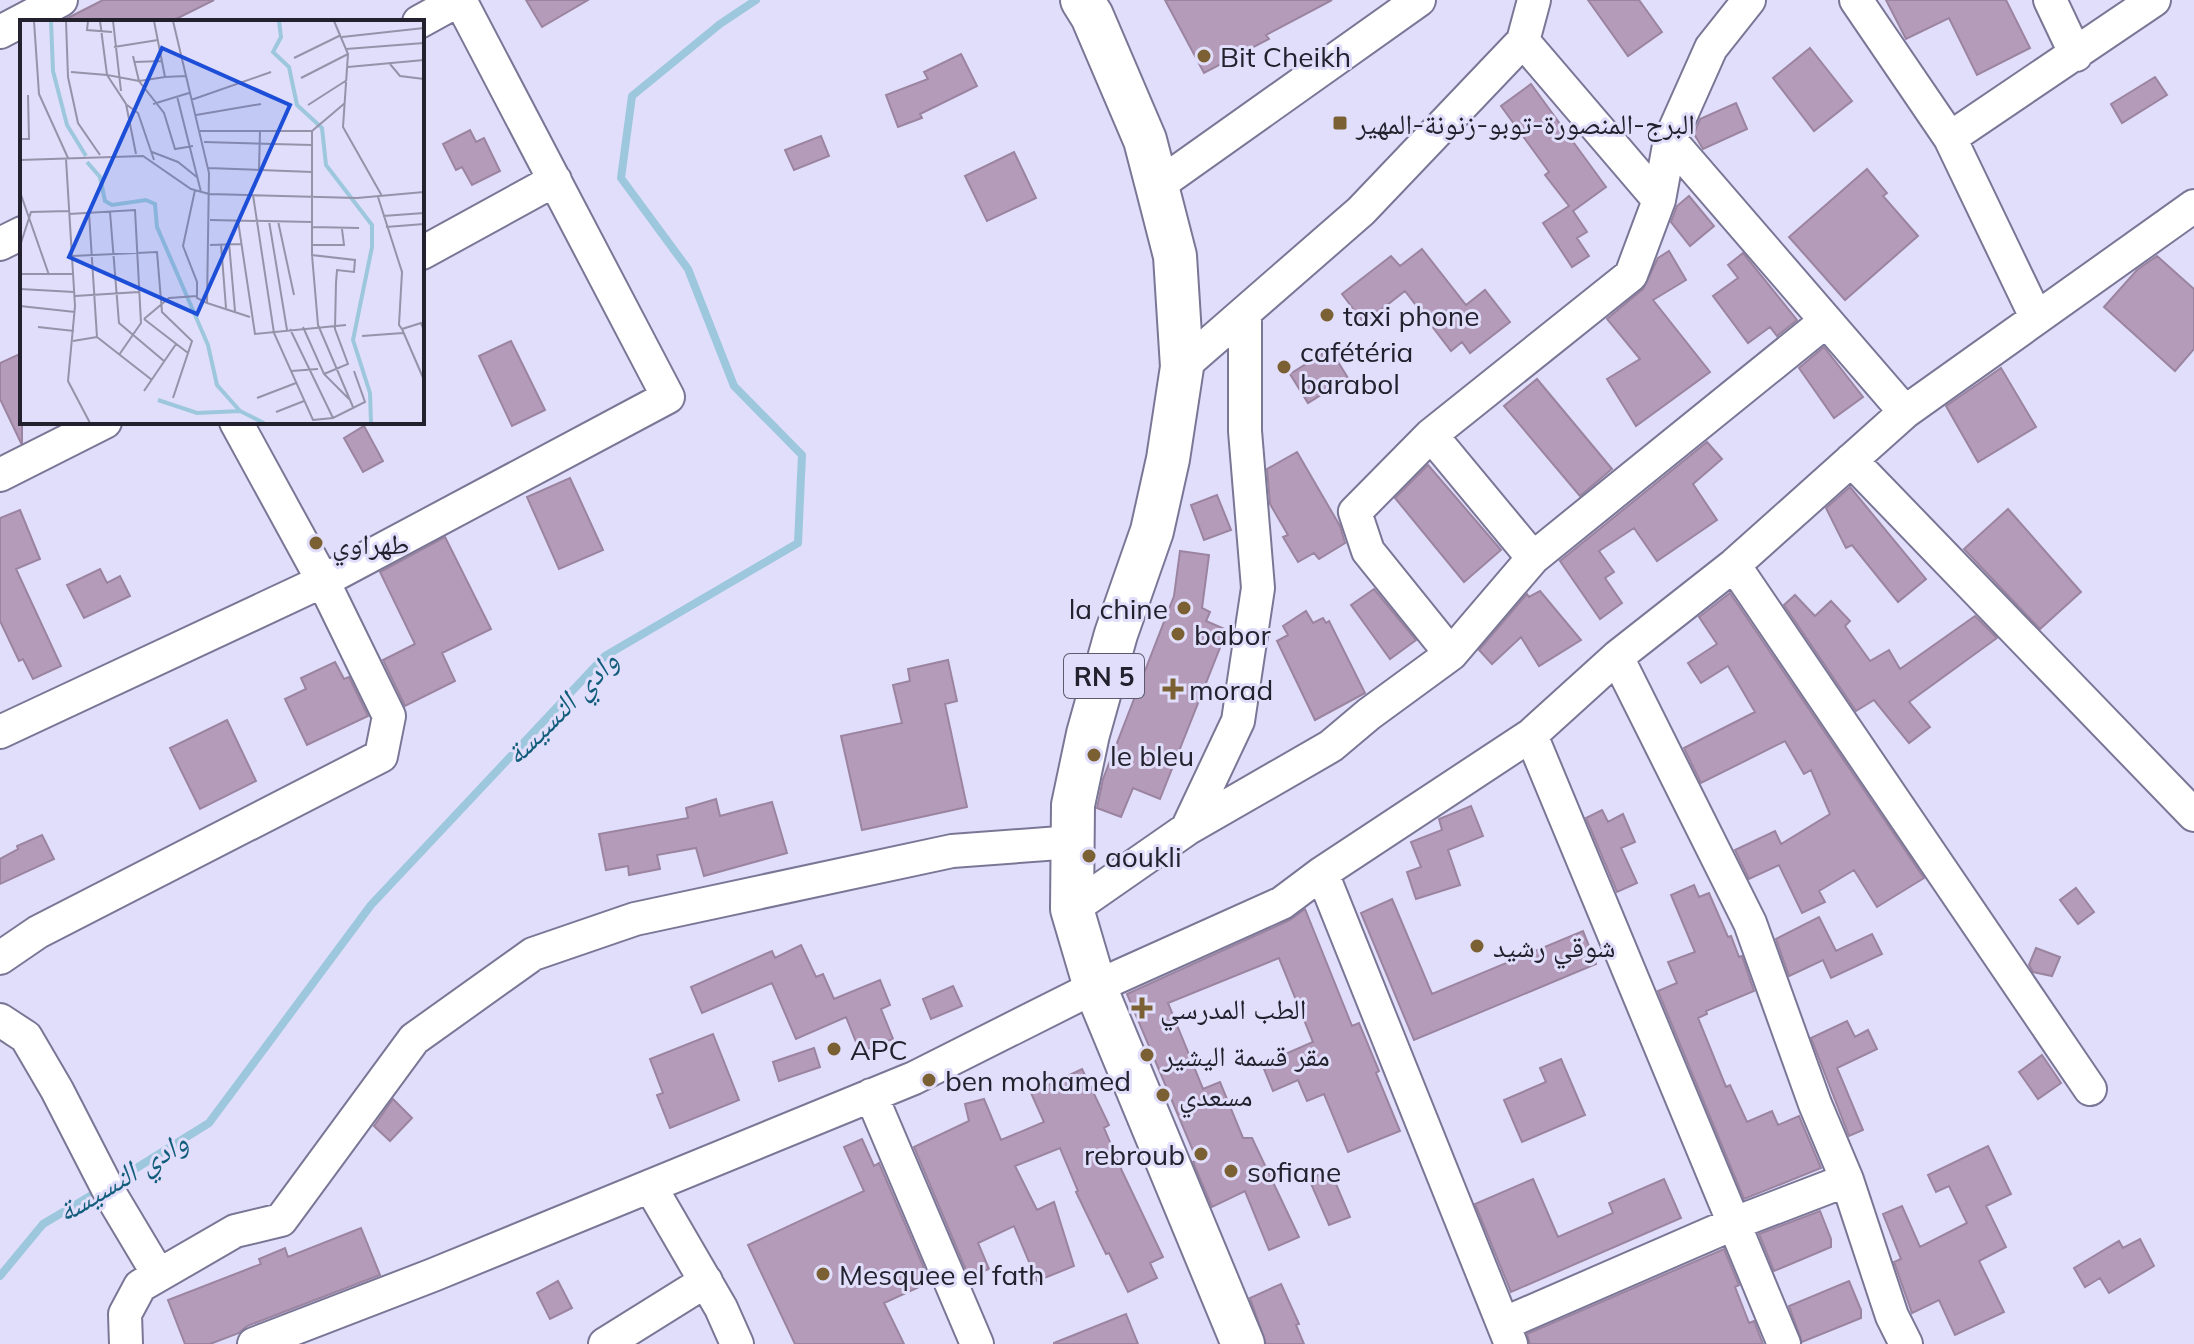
<svg xmlns="http://www.w3.org/2000/svg" width="2194" height="1344" viewBox="0 0 2194 1344" font-family="Mulish,'Noto Naskh Arabic',sans-serif">
<rect width="100%" height="100%" fill="#e1defb"/>
<g fill="none" stroke-linecap="round" stroke-linejoin="round">
<!-- stream -->
<path stroke="#9dc7dd" stroke-width="8" d="M114,1182L209,1123L371,905L605,656L798,543L802,455L734,386L688,269L621,178L632,96L720,24L756,0
M0,1276L43,1224L102,1189"/>
</g>
<!-- building -->
<path fill="#b59bba" stroke="#9b84a0" stroke-width="2" d="M103,0H214L170,22H60Z
M526,0H588L542,27Z
M1165,0H1332L1266,35L1269,39L1204,73Z
M1588,0H1639L1662,32L1628,56Z
M1886,0H2006L2030,48L1977,75L1949,18L1906,39Z
M1810,48L1852,101L1814,131L1773,78Z
M961,54L977,86L920,114L922,118L898,127L886,95L928,79L924,72Z
M2155,77L2167,95L2122,123L2111,104Z
M1531,84L1606,187L1573,211L1587,232L1577,238L1589,256L1572,267L1543,223L1569,206L1545,175L1549,172L1501,106Z
M1736,103L1747,129L1703,149L1694,134L1700,119Z
M470,130L476,142L484,138L500,171L472,185L462,167L456,170L443,144Z
M821,136L829,156L794,170L785,150Z
M1014,152L1036,198L987,221L965,176Z
M1867,169L1887,193L1883,196L1918,236L1845,300L1789,237Z
M1689,196L1714,226L1690,246L1671,222L1677,206Z
M1422,249L1466,305L1485,290L1510,322L1470,353L1462,342L1451,351L1405,291L1364,323L1342,294L1391,256L1400,266Z
M1669,251L1686,280L1653,300L1710,372L1636,426L1607,379L1640,359L1607,319L1643,289L1658,258Z
M1743,253L1797,320L1777,336L1770,327L1748,343L1713,296L1738,278L1728,265Z
M2157,256L2194,289V349L2175,371L2104,307L2137,270Z
M511,341L545,410L512,426L479,356Z
M1824,347L1863,397L1834,418L1799,368Z
M1330,349L1348,378L1308,403L1290,374Z
M22,353V443H21L0,399V363Z
M2001,368L2036,427L1978,462L1946,406Z
M1537,379L1612,469L1580,496L1504,406Z
M364,426L383,461L363,472L344,438Z
M1707,442L1722,459L1693,484L1717,520L1657,561L1634,528L1599,551L1614,572L1605,578L1622,603L1600,619L1560,561Z
M1297,452L1340,526L1345,543L1319,559L1314,553L1298,562L1283,537L1288,535L1270,504L1267,469Z
M1428,465L1501,550L1464,582L1395,498Z
M570,478L603,550L559,569L527,497Z
M1850,487L1926,579L1898,602L1852,545L1846,548L1826,508Z
M1217,495L1231,530L1204,540L1191,505Z
M2008,509L2081,592L2040,629L1964,549Z
M20,510L40,559L16,569L61,666L33,679L23,659L19,661L0,621V518Z
M445,537L491,629L442,653L455,681L405,706L383,660L415,644L380,572Z
M1180,551L1209,555L1202,608L1210,612L1206,621L1227,630L1160,799L1133,788L1121,817L1097,808L1103,779L1174,596Z
M100,569L107,583L120,576L130,596L84,618L67,585Z
M1374,589L1416,640L1390,659L1351,605Z
M1540,591L1581,640L1539,666L1521,637L1492,664L1479,650L1527,594L1529,597Z
M1730,593L1924,878L1877,907L1854,870L1819,891L1825,902L1802,913L1779,865L1749,879L1735,850L1775,831L1781,844L1830,814L1811,770L1804,774L1785,741L1701,783L1684,748L1755,712L1728,666L1701,683L1688,663L1717,644L1699,617Z
M1795,595L1815,616L1831,601L1850,621L1845,626L1870,661L1889,650L1900,669L1975,616L1997,638L1909,702L1930,727L1909,743L1874,700L1856,711L1784,605Z
M1306,611L1313,623L1323,618L1326,623L1329,621L1365,693L1315,720L1277,641L1288,635L1283,626Z
M948,660L957,701L945,704L967,807L862,830L841,736L902,723L893,685L910,681L908,669Z
M335,662L344,679L349,677L368,716L307,745L285,699L306,689L301,678Z
M227,720L256,781L200,809L170,748Z
M716,799L720,816L772,802L787,853L704,876L696,848L657,855L660,869L629,875L628,866L606,870L599,834L688,818L686,808Z
M1471,806L1483,836L1448,850L1460,885L1416,899L1407,872L1421,867L1411,842L1442,830L1439,819Z
M1602,810L1608,822L1623,814L1635,842L1621,848L1637,883L1617,892L1586,818Z
M42,835L54,859L0,884V859L18,849L17,846Z
M1694,885L1699,897L1709,893L1728,937L1731,936L1739,957L1742,956L1754,991L1706,1011L1707,1014L1698,1018L1726,1087L1730,1085L1747,1122L1772,1111L1778,1125L1799,1116L1821,1168L1744,1199L1658,991L1677,983L1668,962L1695,952L1671,895Z
M2076,888L2094,912L2078,924L2060,900Z
M1392,899L1432,994L1583,931L1596,964L1414,1040L1361,913Z
M1305,909L1352,1026L1359,1023L1379,1071L1376,1073L1400,1131L1348,1152L1324,1094L1307,1101L1298,1080L1273,1091L1262,1064L1313,1042L1279,958L1168,1003L1203,1089L1220,1082L1243,1138H1252L1299,1237L1269,1250L1245,1191L1212,1207L1193,1162L1197,1160L1127,994L1290,920Z
M1819,917L1836,951L1872,934L1882,954L1831,978L1823,960L1789,976L1776,939Z
M801,945L816,977L823,974L834,999L880,980L890,1005L881,1009L893,1039L860,1052L846,1017L796,1039L772,983L702,1013L691,987L772,951L775,958Z
M2036,948L2060,957L2052,976L2033,972L2029,965Z
M953,986L962,1006L931,1019L923,999Z
M1847,1021L1855,1037L1868,1030L1877,1049L1837,1068L1863,1130L1849,1136L1811,1038Z
M713,1034L739,1100L670,1128L657,1095L663,1093L650,1059Z
M814,1048L820,1067L779,1081L773,1062Z
M2042,1055L2061,1083L2038,1099L2019,1072Z
M1561,1059L1585,1115L1522,1142L1504,1100L1546,1082L1540,1068Z
M1082,1069L1109,1125L1104,1128L1122,1171L1163,1257L1150,1263L1157,1278L1128,1292L1109,1253L1106,1254L1076,1192L1078,1191L1060,1148L1015,1166L1037,1210L1054,1202L1074,1266L1037,1281L1014,1226L978,1243L989,1269L969,1277L914,1147L969,1121L965,1104L984,1099L1001,1140L1044,1122L1031,1093Z
M393,1099L412,1118L390,1141L374,1126Z
M862,1139L874,1166L879,1163L930,1282L884,1303L904,1344H795L748,1245L864,1191L844,1147Z
M1988,1146L2011,1194L1986,1206L2006,1247L1979,1261L2004,1312L1955,1335L1939,1300L1912,1313L1894,1262L1901,1259L1883,1214L1902,1206L1920,1247L1967,1223L1949,1186L1936,1192L1928,1175Z
M1330,1170L1350,1217L1329,1225L1309,1179Z
M1533,1179L1558,1237L1613,1213L1609,1203L1664,1179L1681,1218L1511,1292L1475,1204Z
M1820,1211L1831,1239V1247L1774,1271L1759,1234Z
M361,1228L380,1275L247,1326L239,1333L210,1344H185L168,1300L261,1264L259,1259L285,1248L288,1257Z
M2140,1239L2154,1266L2109,1293L2100,1278L2085,1287L2074,1268L2119,1241L2123,1248Z
M1724,1249L1739,1285L1735,1287L1749,1323L1754,1321L1763,1344H1530L1527,1334Z
M558,1281L572,1308L550,1319L537,1293Z
M1849,1281L1861,1310V1318L1802,1342L1789,1306Z
M1281,1284L1299,1324L1296,1325L1304,1344H1266L1250,1298Z
M1126,1314L1138,1344H1054V1343Z"/>
<g fill="none" stroke-linecap="round" stroke-linejoin="round">
<!-- minor casing -->
<g stroke="#7a7696" stroke-width="36">
<path id="minor" d="M1856,0L1950,138
M2050,0L2076,55
M419,22L459,0
M0,32L61,0
M1523,41L1659,200
M1670,140L1905,412
M1157,186L1419,0
M0,244L22,233
M422,253L555,180
M2036,317L1950,138L2154,0
M1182,367L1361,211L1523,41L1534,0
M1431,435L1533,558
M1851,460L2194,815
M0,475L105,422
M1734,565L2090,1089
M1451,654L1368,551L1355,512L1431,435L1631,275L1659,200L1670,140L1711,48L1749,0
M1617,657L1750,923L1815,1104L1847,1180L1892,1316L1906,1344
M0,732L323,581L668,397L460,0
M1531,735L1784,1344
M1187,829L1238,721L1258,588L1245,431V314
M1322,873L1511,1344
M1072,909L1187,829L1331,746L1369,714L1451,654L1533,558L1826,321
M0,958L38,932L381,756L389,716L323,581L236,422
M0,1020L26,1037L57,1090L112,1197L158,1274
M871,1095L977,1344
M650,1186L721,1308L737,1344
M1503,1324L1735,1223L1847,1180
M126,1344L125,1314L140,1286L235,1231L281,1220L414,1039L533,954L635,919L952,851L1073,842
M254,1344L433,1275L914,1078L1095,987L1282,903L1322,873L1531,735L1617,657L1734,565L1905,412L2194,206
M605,1344L706,1281"/>
</g>
<!-- major casing -->
<g stroke="#7a7696" stroke-width="46">
<path id="major" d="M1082,0L1092,16L1145,140L1157,186L1175,256L1182,367L1168,459L1152,531L1116,634L1088,734L1073,805L1072,909L1095,987L1243,1344"/>
</g>
<!-- minor -->
<use href="#minor" stroke="#fff" stroke-width="32"/>
<!-- major -->
<use href="#major" stroke="#fff" stroke-width="42"/>
</g>
<!-- markers -->
<g fill="#7a6032" stroke="#e1defb" stroke-width="3">
<circle cx="1204" cy="56" r="8"/>
<rect x="1332" y="115" width="16" height="16" rx="4"/>
<circle cx="1327" cy="315" r="8"/>
<circle cx="1284" cy="367" r="8"/>
<circle cx="316" cy="543" r="8"/>
<circle cx="1184" cy="608" r="8"/>
<circle cx="1178" cy="634" r="8"/>
<path d="M1169 677h8v8h8v8h-8v8h-8v-8h-8v-8h8z"/>
<circle cx="1094" cy="755" r="8"/>
<circle cx="1089" cy="856" r="8"/>
<circle cx="1477" cy="946" r="8"/>
<path d="M1138 996h8v8h8v8h-8v8h-8v-8h-8v-8h8z"/>
<circle cx="834" cy="1049" r="8"/>
<circle cx="1147" cy="1055" r="8"/>
<circle cx="929" cy="1080" r="8"/>
<circle cx="1163" cy="1095" r="8"/>
<circle cx="1201" cy="1154" r="8"/>
<circle cx="1231" cy="1171" r="8"/>
<circle cx="823" cy="1274" r="8"/>
</g>
<g text-anchor="middle" dominant-baseline="central" stroke-width="6" stroke-linejoin="round" paint-order="stroke">
<!-- shield labels -->
<rect fill="#e1defb" stroke="#5c5a6c" stroke-width="2" x="1064" y="654" width="80" height="44" rx="6"/>
<g font-size="26" font-weight="bold" fill="#23212e">
<text x="1104" y="676">RN 5</text>
</g>
<!-- poi labels -->
<g font-size="28" fill="#23212e" stroke="#e1defb" text-anchor="start">
<text x="1220" y="56">Bit Cheikh</text>
<text x="1356" y="123">البرج-المنصورة-توبو-زنونة-المهير</text>
<text x="1343" y="315">taxi phone</text>
<text x="1300" y="351">cafétéria<tspan x="1300" dy="32">barabol</tspan></text>
<text x="332" y="543">طهراوي</text>
<text x="1168" y="608" text-anchor="end">la chine</text>
<text x="1194" y="634">babor</text>
<text x="1189" y="689">morad</text>
<text x="1110" y="755">le bleu</text>
<text x="1105" y="856">aoukli</text>
<text x="1493" y="946">شوقي رشيد</text>
<text x="1160" y="1008">الطب المدرسي</text>
<text x="850" y="1049">APC</text>
<text x="1163" y="1055">مقر قسمة اليشير</text>
<text x="945" y="1080">ben mohamed</text>
<text x="1179" y="1095">مسعدي</text>
<text x="1185" y="1154" text-anchor="end">rebroub</text>
<text x="1247" y="1171">sofiane</text>
<text x="839" y="1274">Mesquee el fath</text>
</g>
<!-- water labels -->
<g font-size="30" font-style="italic" fill="#125d7b" stroke="#e1defb">
<text transform="translate(561 707) rotate(-45)">وادي النسيسة</text>
<text transform="translate(122 1176) rotate(-31)">وادي النسيسة</text>
</g>
</g>
<!-- overview -->
<g transform="translate(20 20)">
<rect width="404" height="404" fill="#e1defb"/>
<path fill="none" stroke="#9dc7dd" stroke-width="4" d="M31,1L33,51L47,105L66,136M259,1L261,17L253,32L269,47L277,85L302,108L306,145L352,205V227L333,320L350,373L351,403M67,142L80,157L85,181L92,185L126,180L135,184L137,207L188,325L197,365L220,391M138,380L177,393L220,391L244,403"/>
<path fill="none" stroke="#9592a9" stroke-width="2" d="M14,1L19,74L48,138M46,1L48,57L58,103L80,135M68,1L67,10L92,12M80,1L87,55L119,61L145,57M93,1L101,71M134,1L145,57L166,56M153,1L189,153L187,283L230,297M314,1L328,34L323,107L362,176M322,17L404,8M94,27L138,20M326,29L404,23M113,36L119,61L144,93L155,129L173,126M274,38L321,15M114,42L142,41M370,44L380,56L404,59M328,47L404,40M51,52L87,55L106,84L116,134M281,58L328,34M157,76L181,172M171,80L251,52M133,84L169,73M107,85L118,93L134,140M288,85L327,60M176,95L241,84M180,111H292V235L335,240L334,252L317,250L316,263L315,309L328,344L304,354M292,111L325,83M0,119H9L8,75M184,122L292,125M132,132L158,142L178,158M46,139L55,286L48,361L70,403M0,140L123,136L171,169L189,174L337,178L404,172M188,148L292,152M239,150L240,111M175,170L163,226L177,262V278L187,283M0,172L29,255M233,175L254,313L293,400L313,398L345,382L334,351M358,177L382,252L379,305L382,309L401,303L404,310M90,192L99,303L144,341M69,193L77,317L132,360M49,194L115,190L121,303L99,335M363,196L404,193M190,200L292,202M218,201L235,314L326,305M249,201L267,310M258,201L274,275M292,207L339,208M366,207L404,204M209,223L215,291M201,224L206,288M190,225L222,224M292,225H324L322,209M0,226L11,192L49,191M292,235L298,305L333,387M52,236L137,232L142,292L172,321L153,378M0,254H53M0,269L54,272M55,276L119,272M0,286L55,292M124,299L149,278L177,276M124,299L168,333M18,307L54,311M283,307L304,354L329,379M270,309L313,398M382,309L404,360M342,316L383,313M53,321L77,317M271,351L298,349M124,371L156,324M237,378L276,363M256,392L284,381"/>
<path fill="#1d4ed8" fill-opacity="0.15" stroke="#1d4ed8" stroke-width="4" d="M142,28L270,85L177,294L49,237Z"/>
<rect width="404" height="404" fill="none" stroke="#23212e" stroke-width="4"/>
</g>
</svg>
